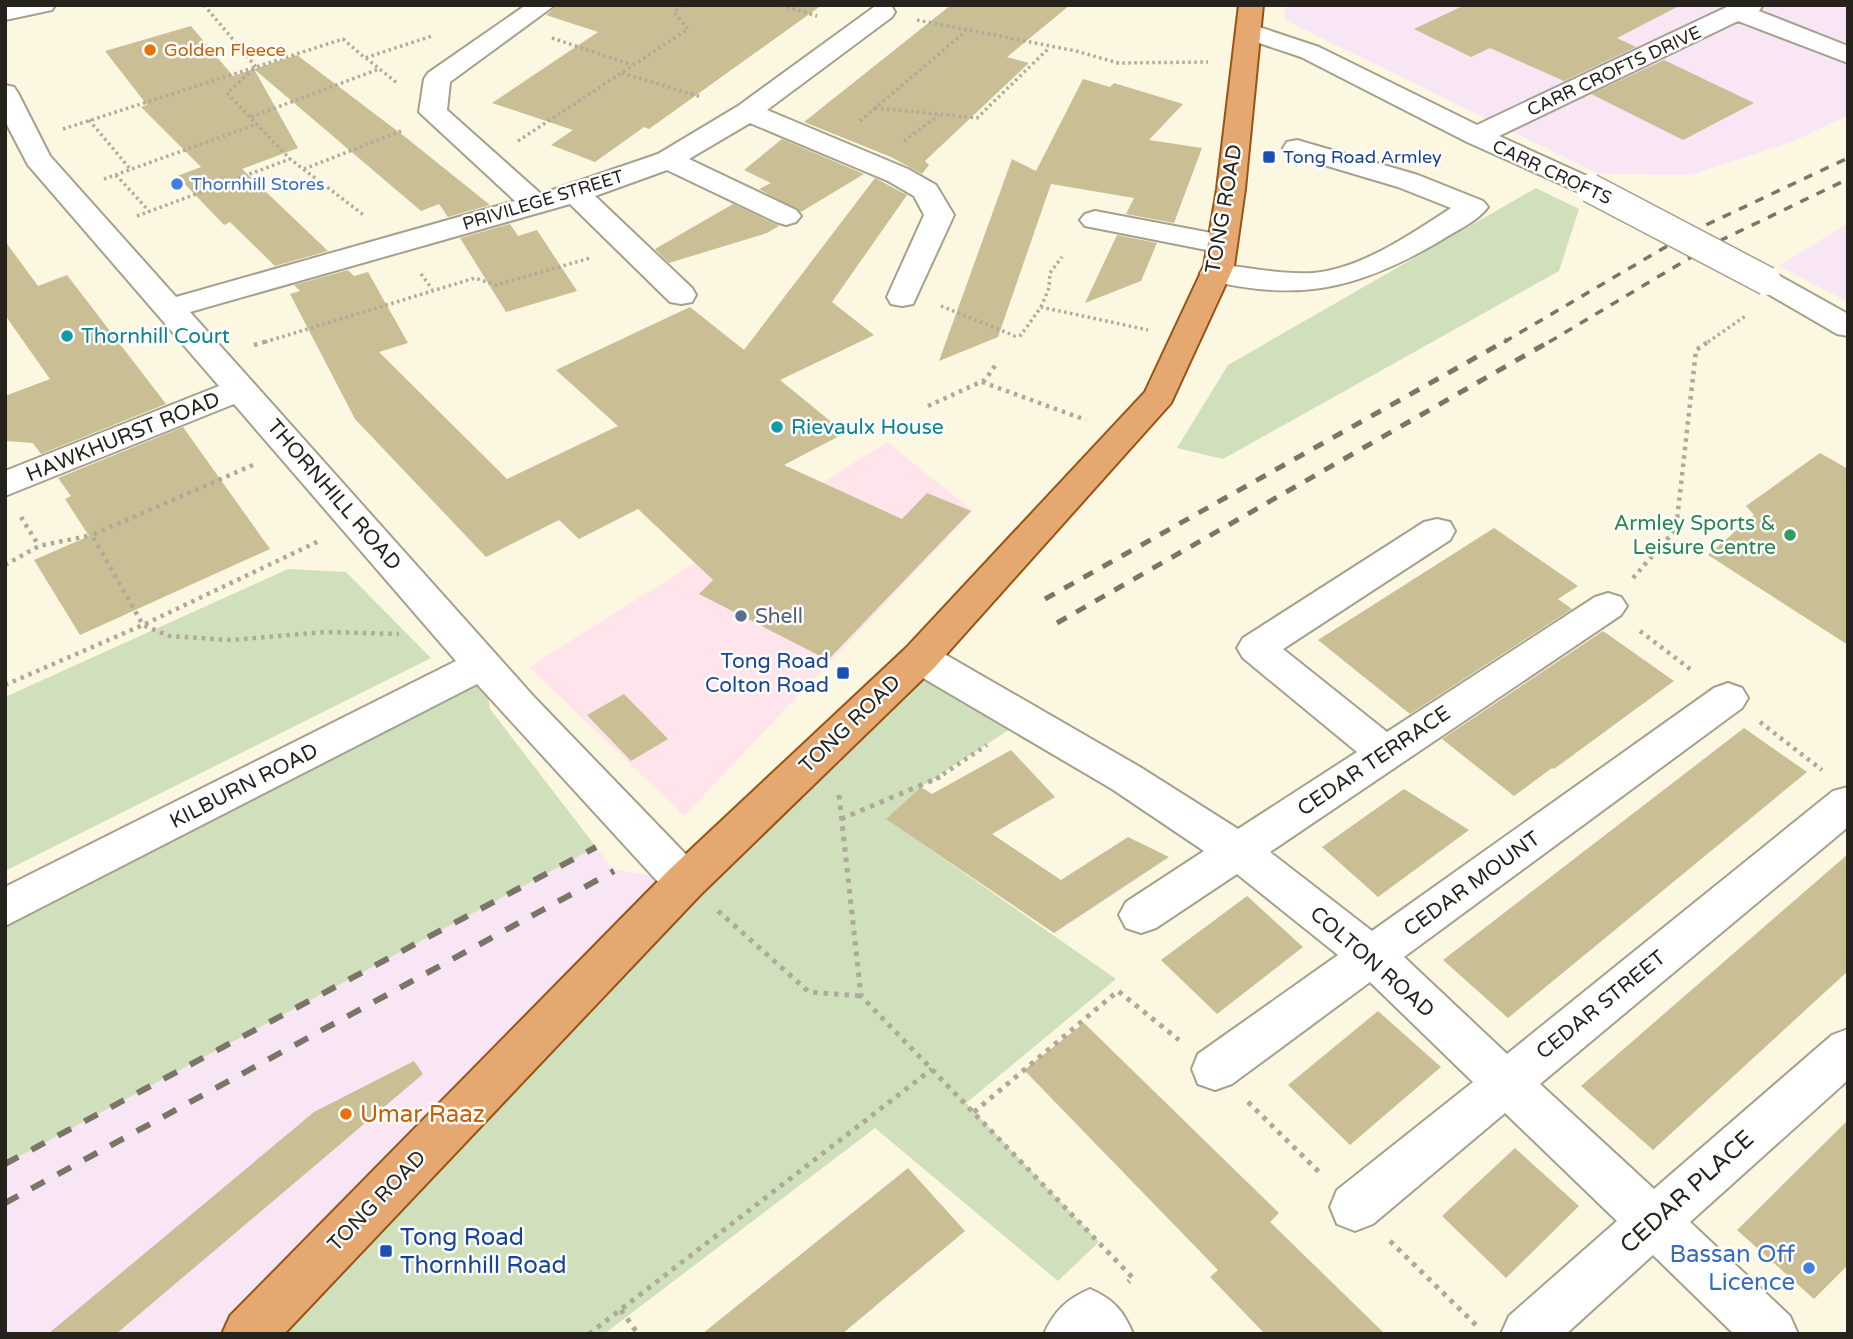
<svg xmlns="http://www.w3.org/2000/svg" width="1853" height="1339" viewBox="0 0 1853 1339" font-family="'Varela Round',sans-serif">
<rect width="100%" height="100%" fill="#fcf7e1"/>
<!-- commercial -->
<path fill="#ffe5eb" d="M887,442L973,511L684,816L529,667Z"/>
<!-- industrial -->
<path fill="#f9e6f5" d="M1285,5H1848V115L1792,142L1690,175L1599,174L1285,20Z
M1848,223V302L1779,266Z
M596,847L613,869L685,882L251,1334H5V1164Z"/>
<!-- green -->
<path fill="#d0e0bc" d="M1536,188L1579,209L1559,271L1223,459L1177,448L1228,365Z
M288,569L346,572L431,658L5,871V697Z
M920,658L1024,720L921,787L887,819L1116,979L966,1103L1099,1242L1058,1281L875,1128L604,1334H248Z
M483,664L490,709L596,847L5,1164V908Z"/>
<!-- building -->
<path fill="#cabe94" d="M558,5H822L649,129L644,127L595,162L551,145L573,130L492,103L598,32L546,15Z
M951,5H1070L1007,57L1029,63L925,161L929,165L922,174L891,157L804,122Z
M1465,5H1681L1617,38L1636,47L1564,81L1490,48L1471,57L1414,29Z
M191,26L233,76L254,69L298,148L242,169L328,251L275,266L230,222L224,225L177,176L201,167L141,107L147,105L105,51Z
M297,55L404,136L490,205L448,217L439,204L421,211L254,69Z
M1664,60L1754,103L1683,140L1591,94Z
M1083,79L1110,87L1114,83L1183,104L1149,140L1202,148L1174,223L1126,214L1134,198L1051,184L998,337L939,361L1012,159L1036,171Z
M782,139L864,174L801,212L759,189L771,183L744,170Z
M875,178L907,195L832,302L874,335L780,380L845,433L784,465L902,519L927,493L971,511L828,660L699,594L713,580L638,509L579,539L559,520L486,557L355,419L290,294L300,291L294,285L348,270L354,276L368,272L408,343L379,352L507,479L618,426L556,370L690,307L744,350Z
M733,204L779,226L767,233L669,263L655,249Z
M510,224L518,236L537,230L577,291L506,312L460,238Z
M1117,235L1157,243L1141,281L1085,303Z
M5,241L38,286L67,275L166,404L41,454L33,443L5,441V396L50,379L5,315Z
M183,427L270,549L80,635L34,560L89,536L65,499L71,496L58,478Z
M1820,453L1848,469V645L1708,555L1754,515L1746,506Z
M1494,528L1578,586L1558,599L1572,609L1410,714L1318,640Z
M1603,631L1674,681L1554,769L1552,768L1514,796L1442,739Z
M624,694L668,739L631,761L587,715Z
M1744,728L1807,772L1508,1018L1443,960Z
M1011,750L1055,797L992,834L1061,880L1128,837L1169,857L1054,933L886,819L921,787L932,794Z
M1404,789L1469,830L1378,897L1322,847Z
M1848,854V971L1653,1150L1581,1086Z
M1247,896L1303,947L1217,1014L1161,960Z
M1378,1011L1441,1067L1350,1145L1288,1085Z
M1084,1023L1279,1213L1270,1222L1385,1334H1265L1210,1277L1218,1270L1024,1070Z
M414,1061L423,1074L116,1334H48L314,1112Z
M1848,1120V1265L1814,1299L1737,1230Z
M1515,1148L1579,1206L1506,1278L1442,1216Z
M908,1168L965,1231L842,1334H702Z"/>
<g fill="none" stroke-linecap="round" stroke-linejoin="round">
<!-- minor casing -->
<g stroke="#a5a08c" stroke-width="4">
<path id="minor" d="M5,5H55L52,10L5,20Z
M526,5H555L450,82L447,110L541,194L658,154L738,106L874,7H892L895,12L892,17L767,110L908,169L936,185L954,215L913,304L902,306L891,304L887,297L924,215L914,196L888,181L750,123L689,159L796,210L801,216L796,222L786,225L776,222L667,170L595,196L692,288L696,295L692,302L681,304L670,302L570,204L190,312L535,698L700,869L706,882L700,895L685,900L670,895L477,684L5,926V887L456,661L234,404L5,496V471L219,386L28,165L5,121V85L14,87L18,93L50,156L176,297L515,201L419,112L424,79L428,73Z
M1731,5H1763L1759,11L1848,46V63L1738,21L1499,136L1600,182L1604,188L1600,194L1590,197L1467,142L1301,57L1241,37L1237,32L1241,27L1250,24L1319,47L1477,125Z
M1297,140L1418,175L1483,201L1488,207C1477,222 1455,231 1440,241C1358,289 1299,303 1204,279L1200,273L1204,267L1215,264C1247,267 1281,275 1313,273C1361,269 1411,234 1451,208L1398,187L1287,154L1283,148L1287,142Z
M1095,211L1222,235L1233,238L1237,244L1233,250L1222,253L1085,226L1080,220L1085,214Z
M1767,272L1778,275L1848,314V336L1837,334L1756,287L1752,281L1756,275Z
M1437,519L1450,522L1455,531L1450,540L1283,649L1387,732L1595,597L1608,593L1621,597L1627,606L1621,615L1270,852L1372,931L1714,688L1728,683L1742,688L1748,698L1742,708L1404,957L1507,1054L1833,791L1848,787V827L1540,1084L1654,1189L1832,1035L1848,1029V1080L1690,1222L1790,1316L1798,1334H1734L1653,1255L1566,1334H1501L1509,1316L1617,1221L1505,1113L1373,1224L1355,1231L1337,1224L1330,1207L1337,1190L1473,1082L1370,982L1232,1084L1215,1090L1198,1084L1192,1069L1198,1054L1338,955L1237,874L1156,928L1141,933L1126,928L1119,915L1126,902L1204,851L1112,789L906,668L901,658L906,648L920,644L934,648L1140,767L1238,829L1357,752L1243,658L1237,648L1243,638L1424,522Z
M1090,1289C1113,1299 1124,1311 1133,1334H1044C1054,1311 1067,1299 1090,1289Z"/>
</g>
<!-- major casing -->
<g stroke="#975414" stroke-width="4">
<path id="major" d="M1239,5H1263L1245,189L1234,266L1171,403L934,668L700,895L284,1334H222L230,1316L670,869L906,648L1145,392L1204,266L1217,189Z"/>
</g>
<!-- path-far2 -->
<path stroke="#aeaa99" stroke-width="3.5" stroke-dasharray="2.5 3.5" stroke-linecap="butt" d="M204,5L256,67L227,93L290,159L365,216
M781,5L817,16
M917,20L1076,51L1118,63L1208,62
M552,38L632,65
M366,58L397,83
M622,73L701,97
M875,108L977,118L1049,48
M251,117L379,69
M89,120L131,170
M860,121L966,31
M63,129L343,39L365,58L432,36
M518,141L688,29L674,12L683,5
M904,141L939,115
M304,169L401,131
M116,175L149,211
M104,179L257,124
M137,216L290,159
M421,274L432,289
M941,306L1015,336L1021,335L1041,307L1148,330
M1041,307L1049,288L1050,273L1062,257
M265,342L475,278L496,285L590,258
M1708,342L1747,315"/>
<!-- path-far1 -->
<path stroke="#aeaa99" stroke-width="4.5" stroke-dasharray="3.5 5" stroke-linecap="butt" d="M254,345L271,340
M982,382L1086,420
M928,406L985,380L997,363
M253,465L92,535L143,625L169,636L231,640L325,632L399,634
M21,517L39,546
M5,565L39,546L92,535
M1633,578L1676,529L1696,350L1711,340
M1640,631L1694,672
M5,685L143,625L319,541
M1760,722L1822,770
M936,779L987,745"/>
<!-- path -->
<path stroke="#aeaa99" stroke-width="5" stroke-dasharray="4.5 6" stroke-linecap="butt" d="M839,795L861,996L1133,1278L1128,1282
M841,819L940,777
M718,911L809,992L861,996
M1248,1102L1319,1172
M974,1112L1118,991L1179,1040
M1390,1241L1477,1326
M621,1310L638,1334
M589,1334L932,1069"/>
<!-- minor -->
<use href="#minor" fill="#fff" fill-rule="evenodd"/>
<!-- major -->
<use href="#major" fill="#e5a870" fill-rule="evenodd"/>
<!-- rail-far2 -->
<path stroke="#797668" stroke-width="3.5" stroke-dasharray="9 9" stroke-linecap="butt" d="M1504,342L1691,232L1848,158
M1549,342L1713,244L1848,179"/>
<!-- rail-far1 -->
<path stroke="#797668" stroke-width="5" stroke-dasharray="11 11" stroke-linecap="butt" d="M1045,599L1507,340
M1057,623L1552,340"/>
<!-- rail -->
<path stroke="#797668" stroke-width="6" stroke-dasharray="15 15" stroke-linecap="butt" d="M5,1164L596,847
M5,1203L614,871"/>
<!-- minor-bridge casing -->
<g stroke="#a5a08c" stroke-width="31" stroke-linecap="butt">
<path id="minor-bridge" d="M1590,188L1767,281"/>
</g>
<!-- minor-bridge -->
<use href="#minor-bridge" stroke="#fff" stroke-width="28"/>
</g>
<!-- markers -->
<g fill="#e8710a" stroke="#fff" stroke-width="2.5">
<circle cx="150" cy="50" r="7"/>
<circle cx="346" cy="1114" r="7"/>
</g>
<g fill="#1a4fb4" stroke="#fff" stroke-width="2.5">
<rect x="1262" y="150" width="14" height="14" rx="3.5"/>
<rect x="836" y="666" width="14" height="14" rx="3.5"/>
<rect x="379" y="1244" width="14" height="14" rx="3.5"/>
</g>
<g fill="#3f7fe0" stroke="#fff" stroke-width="2.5">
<circle cx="177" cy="184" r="7"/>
<circle cx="1809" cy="1268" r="7"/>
</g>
<g fill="#0f9aa8" stroke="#fff" stroke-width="2.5">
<circle cx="67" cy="336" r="7"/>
<circle cx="777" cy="427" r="7"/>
</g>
<circle fill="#2e9e5b" stroke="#fff" stroke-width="2.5" cx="1790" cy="535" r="7"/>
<circle fill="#5c6f8a" stroke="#fff" stroke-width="2.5" cx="741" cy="616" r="7"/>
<g text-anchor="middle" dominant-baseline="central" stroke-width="5" stroke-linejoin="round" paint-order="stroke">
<!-- far-food labels -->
<g font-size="18" fill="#c56008" stroke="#fff" text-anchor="start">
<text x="164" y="50">Golden Fleece</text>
</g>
<!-- far-street labels -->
<g font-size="18" fill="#25231b" stroke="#fff">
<text transform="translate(1614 71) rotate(-25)">CARR CROFTS DRIVE</text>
<text transform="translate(1552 172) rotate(25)">CARR CROFTS</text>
<text transform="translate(543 200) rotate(-17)">PRIVILEGE STREET</text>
</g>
<!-- far-transit labels -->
<g font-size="18" fill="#164399" stroke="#fff" text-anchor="start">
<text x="1283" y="157">Tong Road Armley</text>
</g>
<!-- far-shop labels -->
<g font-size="18" fill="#366cbe" stroke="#fff" text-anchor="start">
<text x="191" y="184">Thornhill Stores</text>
</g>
<!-- street labels -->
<g font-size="21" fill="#25231b" stroke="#fff">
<text transform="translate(1224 209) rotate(-80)">TONG ROAD</text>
<text transform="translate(123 437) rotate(-22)">HAWKHURST ROAD</text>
<text transform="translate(334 495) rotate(49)">THORNHILL ROAD</text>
<text transform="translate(850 724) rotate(-44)">TONG ROAD</text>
<text transform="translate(1374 761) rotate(-34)">CEDAR TERRACE</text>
<text transform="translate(244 786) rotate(-27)">KILBURN ROAD</text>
<text transform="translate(1472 884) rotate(-36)">CEDAR MOUNT</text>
<text transform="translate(1372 962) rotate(41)">COLTON ROAD</text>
<text transform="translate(1601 1005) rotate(-39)">CEDAR STREET</text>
<text transform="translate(377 1201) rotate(-46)">TONG ROAD</text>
</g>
<!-- culture labels -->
<g font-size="21" fill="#0d838f" stroke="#fff" text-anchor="start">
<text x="81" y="336">Thornhill Court</text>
<text x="791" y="427">Rievaulx House</text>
</g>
<!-- leisure labels -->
<g font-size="21" fill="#27864d" stroke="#fff" text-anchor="end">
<text x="1776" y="523">Armley Sports &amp;<tspan x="1776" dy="24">Leisure Centre</tspan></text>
</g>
<!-- service labels -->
<g font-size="21" fill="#4e5e75" stroke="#fff" text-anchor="start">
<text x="755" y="616">Shell</text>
</g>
<!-- transit labels -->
<g font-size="21" fill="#164399" stroke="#fff" text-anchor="end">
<text x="829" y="661">Tong Road<tspan x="829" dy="24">Colton Road</tspan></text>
</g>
<!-- near-food labels -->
<g font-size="24" fill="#c56008" stroke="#fff" text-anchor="start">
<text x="360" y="1114">Umar Raaz</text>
</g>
<!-- near-street labels -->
<g font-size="24" fill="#25231b" stroke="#fff">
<text transform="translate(1687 1192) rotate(-42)">CEDAR PLACE</text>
</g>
<!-- near-transit labels -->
<g font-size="24" fill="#164399" stroke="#fff" text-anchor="start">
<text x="400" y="1237">Tong Road<tspan x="400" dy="28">Thornhill Road</tspan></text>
</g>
<!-- near-shop labels -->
<g font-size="24" fill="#366cbe" stroke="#fff" text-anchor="end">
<text x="1795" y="1254">Bassan Off<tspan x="1795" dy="28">Licence</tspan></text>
</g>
</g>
<!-- border -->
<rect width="1853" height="1339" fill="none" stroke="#25231b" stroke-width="14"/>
</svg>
